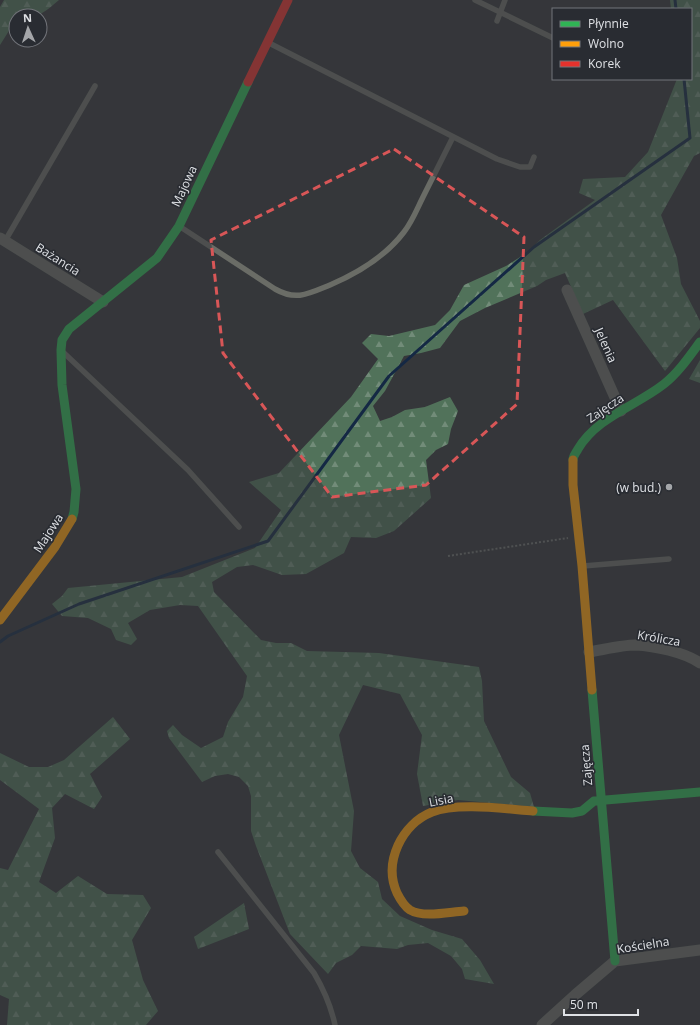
<svg xmlns="http://www.w3.org/2000/svg" width="700" height="1025" viewBox="0 0 700 1025" font-family="'Open Sans',sans-serif">
<defs>
<pattern id="forest-firs" width="22" height="20" patternUnits="userSpaceOnUse"><rect width="22" height="20" fill="#51725a"/><path d="M5 1l3.5 6h-7zM16 11l3.5 6h-7z" fill="#728c79"/></pattern>
</defs>
<rect width="100%" height="100%" fill="#35373a"/>
<!-- forest -->
<path fill="url(#forest-firs)" d="M4,0H59C40,16 41,16 16,16V24L12,26L0,45V7Z
M670,0H700V153L694,156L661,215L677,258L681,284L700,321V328L665,371L613,300L583,314L565,273L546,280L537,286L485,308L460,321L440,348L421,353L404,356L385,391L373,406L380,421L392,417L405,410L425,407L450,397L458,411L451,429L448,444L436,450L426,460L431,498L394,531L376,538L351,537L344,553L306,574L282,575L253,565L237,567L212,582L214,592L261,640L276,643H291L307,651L379,653L479,667L482,681L484,721L511,777L530,793L534,807L458,800L423,806L417,774L422,735L400,694L363,685L339,735L354,811L351,851L360,868L378,882L382,899L400,916L432,930L462,939L480,960L494,984L465,979L462,969L451,956L428,943L408,945L397,949L361,946L352,955L336,963L328,974L290,934L256,846L251,831V796L248,786L239,777L228,774L215,776L202,782L169,738L167,731L173,725L182,735L201,748L223,737L228,722L243,697L247,676L198,606L180,605L150,610L128,623L137,639L131,645L116,640L111,629L88,618L62,616L52,604L62,596L68,588L182,577L255,548L281,510L249,482L279,473L351,397L378,359L362,343L371,334L389,336L435,325L450,310L464,285L506,266L528,252L540,240L595,200L579,193L583,179L625,177L648,152L677,79H691V9H671Z
M700,360V383L689,379Z
M113,717L130,739L90,774L102,797L94,809L65,794L52,808L55,838L39,882L56,893L78,876L107,894L143,895L151,908L132,940L143,980L158,1011L146,1025H7L9,999L0,995V868L8,870L39,809L0,780V753L29,767H48L64,760Z
M244,903L249,929L198,949L194,937Z"/>
<g fill="none" stroke-linecap="round" stroke-linejoin="round">
<!-- stream -->
<path stroke="#142844" stroke-width="3" d="M675,0L676,9
M0,642L8,636L79,604L268,541L389,376L534,247L690,138L684,79"/>
<!-- path -->
<path stroke="#70716f" stroke-width="2" stroke-dasharray="2 2" stroke-linecap="butt" d="M448,556L568,538"/>
<!-- lane -->
<path stroke="#6a6c66" stroke-width="5.5" d="M475,0L553,38
M497,21L505,0
M269,43L497,159L520,167H530L534,157
M179,226L275,289C296,301 308,294 330,285C358,273 385,257 404,232C412,222 417,209 423,197C433,177 443,157 453,137
M5,241L95,86
M64,353L188,470L239,527
M583,566L669,559
M218,852L314,973C324,990 331,1006 335,1025"/>
<!-- street -->
<path stroke="#6a6c66" stroke-width="11" d="M0,238L103,302
M567,290L621,411
M589,652C602,650 622,645 635,645C655,646 684,652 700,663
M542,1025L575,995L615,961L700,950"/>
<!-- fast -->
<path stroke="#30b455" stroke-width="9" d="M573,460C573,456 576,453 578,449C597,417 636,406 664,384C678,373 689,357 700,342
M72,519L74,512L76,489L62,385L61,350L62,340L69,329L157,258L179,226L248,82
M592,690L615,961
M533,811L572,813L582,811L594,801L700,792"/>
<!-- slow -->
<path stroke="#ff9f0a" stroke-width="9" d="M573,460V485L582,566L592,690
M0,620L55,547L72,519
M464,911C449,912 423,918 410,910C404,906 400,899 397,893C383,862 402,824 432,812C457,802 506,809 533,811"/>
<!-- jam -->
<path stroke="#e5322d" stroke-width="9" d="M248,82L288,0"/>
</g>
<!-- marked area -->
<path d="M0 0H700V1025H0ZM394,149L524,237L517,404L426,485L332,497L223,353L211,240Z" fill="#35373a" fill-opacity=".55" fill-rule="evenodd"/>
<path fill="none" stroke="#d85657" stroke-width="3" stroke-dasharray="8 5" stroke-linejoin="round" d="M394,149L524,237L517,404L426,485L332,497L223,353L211,240Z"/>
<!-- markers -->
<circle fill="#a4a6a9" stroke="#292c32" stroke-width="1.5" cx="669" cy="487" r="4"/>
<g text-anchor="middle" dominant-baseline="central" stroke-width="3.5" stroke-linejoin="round" paint-order="stroke">
<!-- street labels -->
<g font-size="12" fill="#dfe1e5" stroke="#292c32">
<text transform="translate(184 186) rotate(-65)">Majowa</text>
<text transform="translate(58 259) rotate(32)">Bażancia</text>
<text transform="translate(606 345) rotate(66)">Jelenia</text>
<text transform="translate(605 408) rotate(-34)">Zajęcza</text>
<text transform="translate(48 533) rotate(-57)">Majowa</text>
<text transform="translate(659 638) rotate(10)">Królicza</text>
<text transform="translate(586 765) rotate(-95)">Zajęcza</text>
<text transform="translate(441 800) rotate(-11)">Lisia</text>
<text transform="translate(643 945) rotate(-9)">Kościelna</text>
</g>
<!-- poi labels -->
<g font-size="12" fill="#dfe1e5" stroke="#292c32" text-anchor="end">
<text x="661" y="487">(w bud.)</text>
</g>
</g>
<!-- legend -->
<rect x="552" y="8" width="140" height="72" fill="#292c32" stroke="#72747a"/>
<rect x="560" y="21" width="20" height="6" fill="#30b455" stroke="#72747a"/>
<text x="588" y="28" font-size="12" fill="#dfe1e5">Płynnie</text>
<rect x="560" y="41" width="20" height="6" fill="#ff9f0a" stroke="#72747a"/>
<text x="588" y="48" font-size="12" fill="#dfe1e5">Wolno</text>
<rect x="560" y="61" width="20" height="6" fill="#e5322d" stroke="#72747a"/>
<text x="588" y="68" font-size="12" fill="#dfe1e5">Korek</text>
<!-- north arrow -->
<g transform="translate(28 28) rotate(357)"><circle r="19" fill="#292c32" stroke="#72747a"/>
<path d="M0-3L7 15L0 10L-7 15Z" fill="#a4a6a9"/>
<text y="-6" font-size="11" font-weight="bold" text-anchor="middle" fill="#dfe1e5">N</text>
</g>
<!-- scale -->
<path d="M564 1009v6h74v-6" fill="none" stroke="#dfe1e5" stroke-width="2"/>
<text x="570" y="1009" font-size="12" fill="#dfe1e5" stroke="#292c32" stroke-width="3" paint-order="stroke">50 m</text>
</svg>
